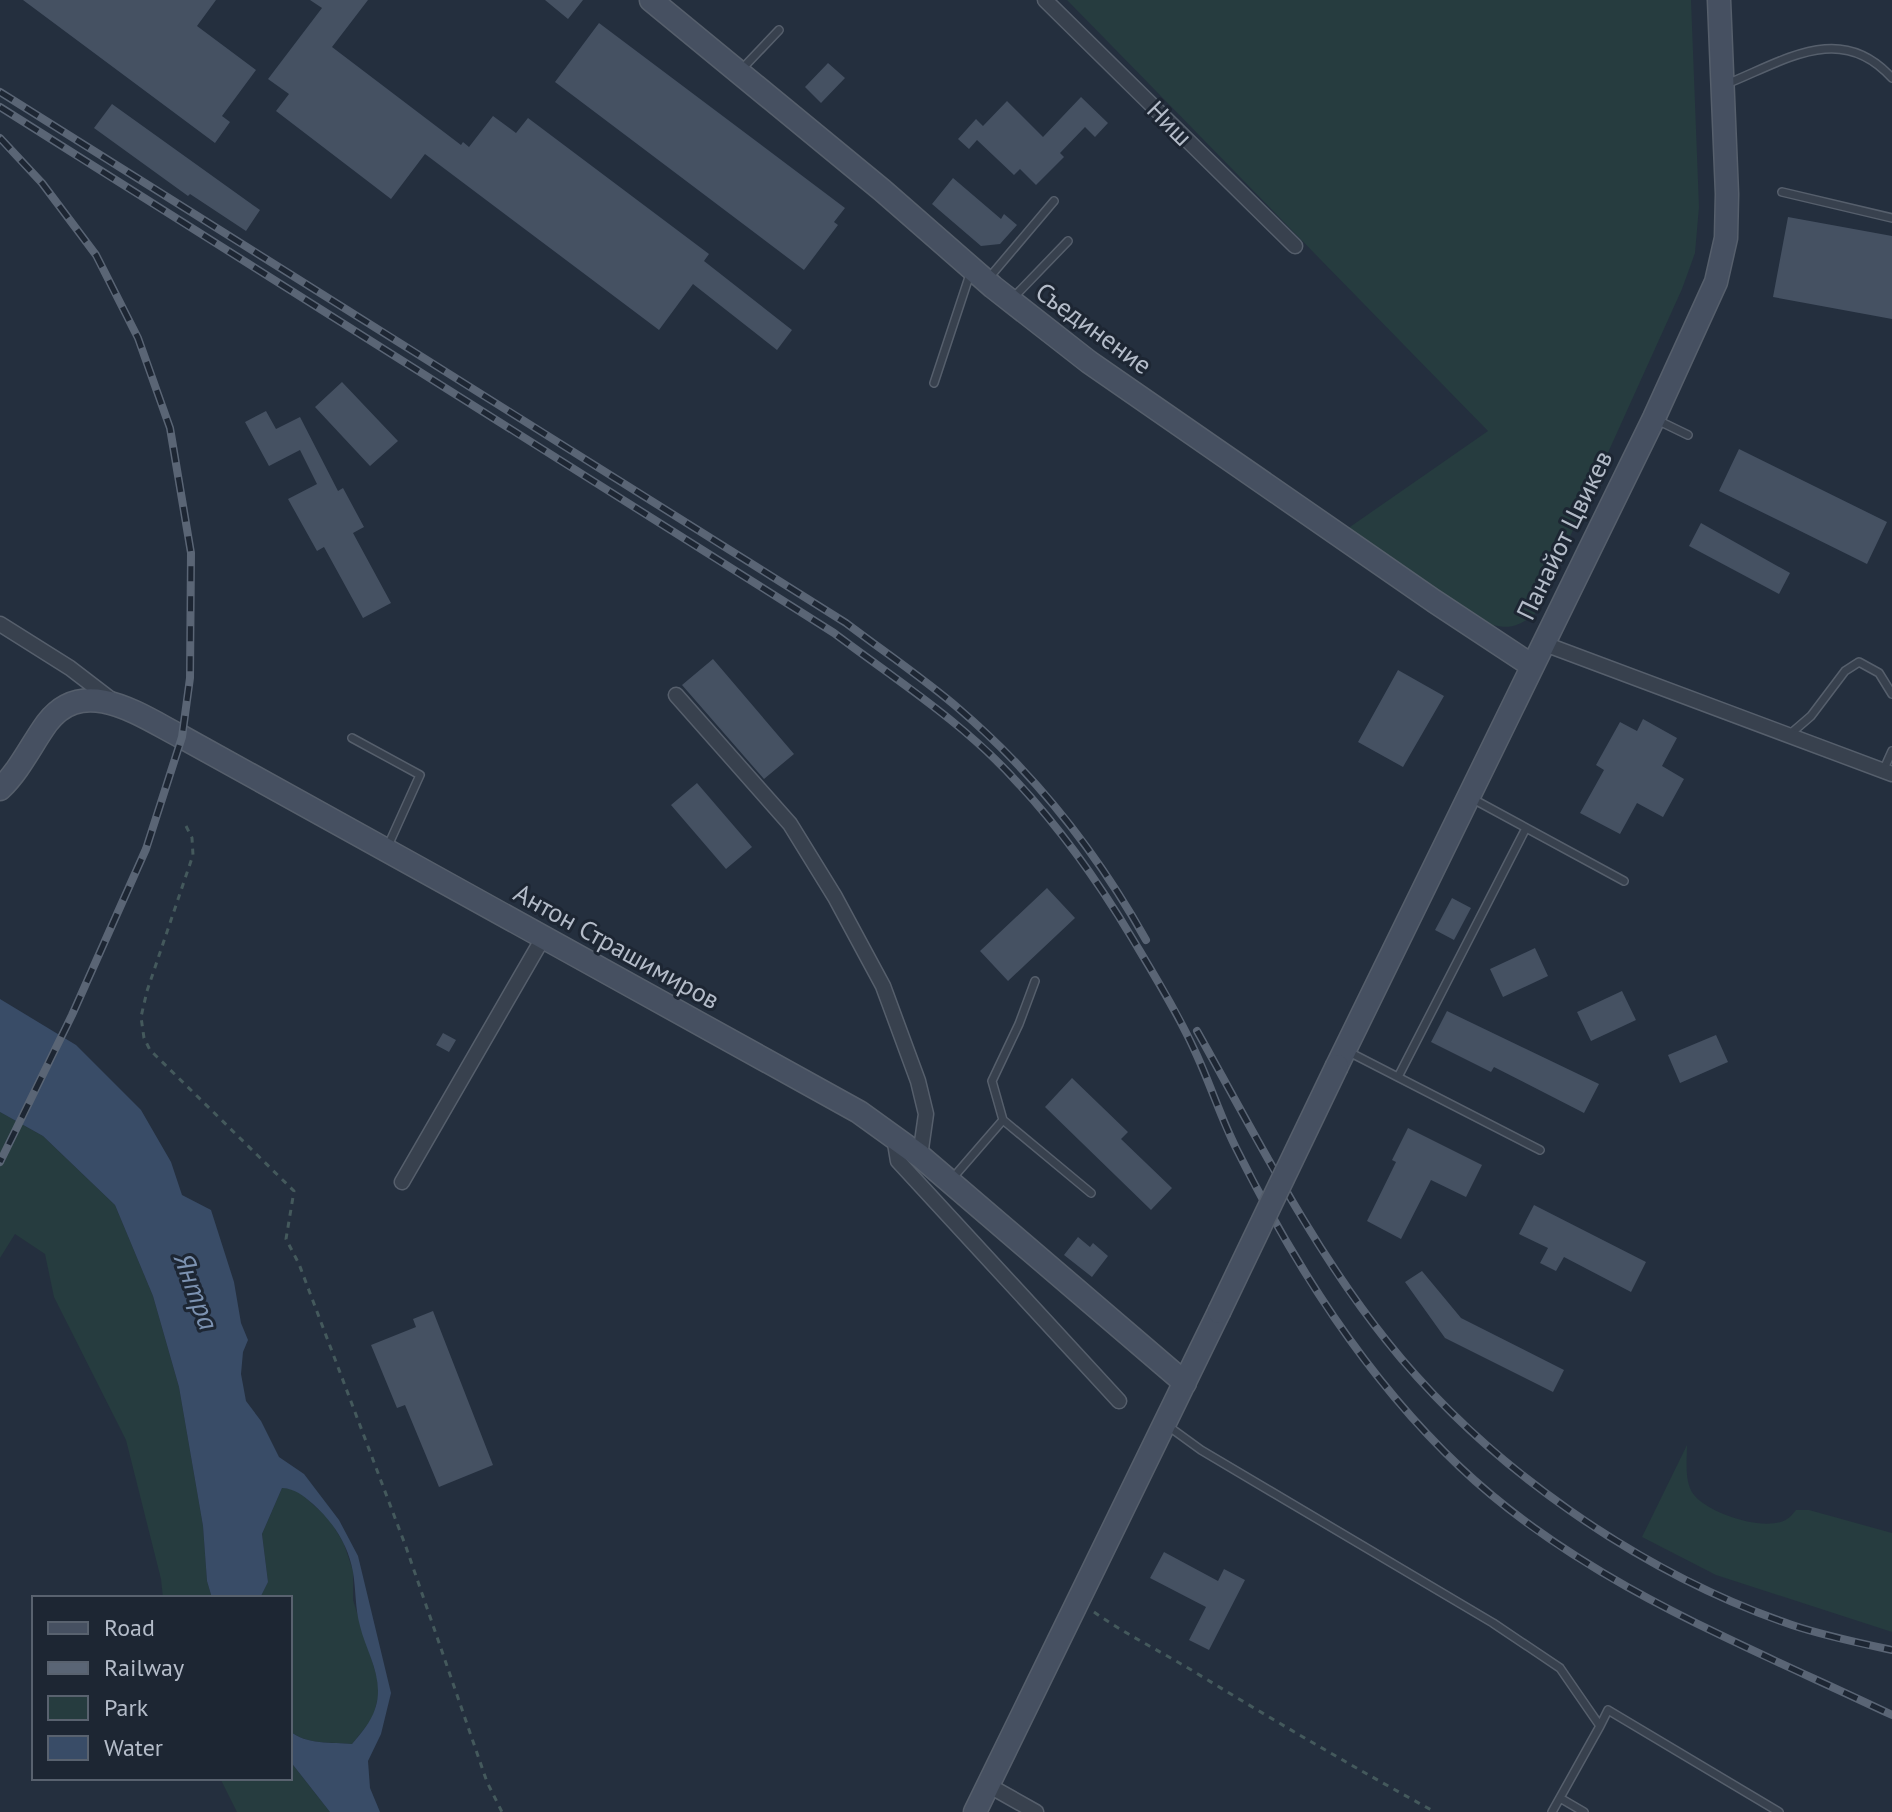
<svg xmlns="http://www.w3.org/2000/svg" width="1892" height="1812" viewBox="0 0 1892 1812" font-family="'PT Sans',sans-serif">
<rect width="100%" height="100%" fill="#242f3e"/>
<!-- green -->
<path fill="#263c3f" d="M1067,0H1691L1699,207L1695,253L1682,289L1535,614C1514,630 1506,629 1481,622L1347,529L1488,431Z
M0,1112L43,1136L115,1205L153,1296L179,1387L203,1526L207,1581L212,1598H163L161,1579L126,1440L54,1297L45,1254L15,1234L0,1258Z
M1687,1445C1687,1461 1684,1482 1694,1495C1708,1513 1766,1533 1787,1519C1791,1517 1793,1513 1796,1510H1809L1892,1533V1632L1716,1575L1642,1537Z
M282,1488L296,1489L330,1520L344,1544L353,1571V1600L377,1677L379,1693L373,1718L352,1744C332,1742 306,1745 290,1731V1598H260L268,1582L262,1534Z
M290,1761L330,1812H237L220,1778H290Z"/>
<!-- water -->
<path fill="#394c67" d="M0,999L76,1045L141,1110L171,1162L182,1195L211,1210L234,1282L241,1323L248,1340L243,1352L241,1374L246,1401L261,1421L279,1457L304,1474L339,1520L358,1556L391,1693L381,1734L368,1761L370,1788L380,1812H330L290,1761V1731C306,1745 332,1742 352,1744C366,1728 378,1713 378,1691C378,1668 365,1647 360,1626C355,1608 356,1590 353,1572C348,1544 333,1522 313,1504C302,1495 296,1489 282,1488L262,1534L268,1582L260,1598H212L207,1581L203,1526L179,1387L153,1296L115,1205L43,1136L0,1112Z"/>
<!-- building -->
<path fill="#455162" d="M23,0H216L197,26L256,70L222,116L230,122L215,143Z
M310,0H368L332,47L461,145L463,142L469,147L493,116L516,133L528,118L709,254L704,261L792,330L777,350L693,284L659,330L425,154L391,199L276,111L289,94L268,79L322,8Z
M545,0H583L568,19Z
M599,23L845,208L834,222L838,225L804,270L555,82Z
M828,63L845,78L821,103L805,87Z
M1081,97L1108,123L1095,137L1085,127L1060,153L1064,157L1036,185L1020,169L1014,175L977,140L969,149L958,139L976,119L983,126L1007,101L1043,137Z
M112,104L260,210L246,231L190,194L188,196L94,128Z
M953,178L1001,219L1004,214L1017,225L1000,244L981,246L932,204Z
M1788,217L1892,236V319L1773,297Z
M342,382L398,441L370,466L315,407Z
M266,411L276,429L300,417L338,491L343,488L364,527L353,533L391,603L363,618L324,547L317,551L288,499L317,484L300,450L269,466L245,422Z
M1739,449L1887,522L1867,564L1719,491Z
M1701,523L1790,573L1779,594L1689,546Z
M713,659L794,754L764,779L682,685Z
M1398,670L1444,696L1403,767L1358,742Z
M1643,719L1677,738L1662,766L1684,779L1663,817L1637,803L1620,834L1580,813L1604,770L1596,765L1620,722L1637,731Z
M697,783L752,847L726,869L671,805Z
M1047,888L1075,918L1008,981L980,951Z
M1452,898L1471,908L1454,940L1435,930Z
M1535,948L1548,976L1503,997L1490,969Z
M1622,991L1636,1020L1591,1041L1577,1012Z
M1447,1011L1599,1084L1584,1113L1494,1067L1491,1072L1431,1042Z
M443,1033L456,1040L449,1052L436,1045Z
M1716,1035L1728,1062L1680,1083L1668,1055Z
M1072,1078L1128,1132L1121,1139L1172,1188L1151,1210L1045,1107Z
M1408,1128L1482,1165L1466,1197L1431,1180L1401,1239L1367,1221L1396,1162L1392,1160Z
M1534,1205L1646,1262L1631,1292L1564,1257L1556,1271L1540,1263L1548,1248L1519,1234Z
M1078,1237L1090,1247L1093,1243L1108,1256L1092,1277L1064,1255Z
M1422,1271L1461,1318L1564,1370L1553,1392L1445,1338L1405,1282Z
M433,1311L493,1465L439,1487L405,1405L397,1408L371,1345L416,1327L413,1319Z
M1164,1552L1218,1581L1224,1569L1245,1580L1209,1650L1189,1640L1206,1607L1150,1578Z"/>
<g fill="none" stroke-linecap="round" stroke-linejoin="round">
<!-- lane casing -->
<g stroke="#565f6c" stroke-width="10">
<path id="lane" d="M740,71L779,30
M1724,85C1783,62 1840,20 1892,78
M1782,192L1892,218
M988,279L1054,201
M1012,299L1068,241
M934,383L970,274
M1655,419L1688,435
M1789,735L1811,716L1845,671L1859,662L1879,673L1892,694
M352,738L420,775L387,848
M1883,771L1892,751
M1473,799L1624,881
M1347,1051L1540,1150
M1398,1077L1526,828
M1003,1120L1091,1193
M951,1180L1003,1120L992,1081L1019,1024L1035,981
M1168,1426L1201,1450L1493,1623L1560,1668L1600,1726L1552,1812
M1600,1726L1608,1710L1779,1812
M1560,1798L1584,1812"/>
</g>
<!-- street casing -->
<g stroke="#565f6c" stroke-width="17">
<path id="street" d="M1045,0L1295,246
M0,624L70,668L113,701
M1542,643L1892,774
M676,695L790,824L835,897L883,986L918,1081L926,1114L920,1156
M894,1137L898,1161L1119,1401
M402,1182L543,938
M988,1785L1036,1812"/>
</g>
<!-- secondary casing -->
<g stroke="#565f6c" stroke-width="25">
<path id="secondary" d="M651,0L882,190L993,287L1089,362L1434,601L1531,665
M0,789C20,770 31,745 47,723C84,674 141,716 182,737L859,1112L920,1156L1185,1383
M1337,1066L1654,418L1716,282L1726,238L1727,194L1719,0
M975,1812L1219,1312"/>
</g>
<!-- path -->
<path stroke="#44595c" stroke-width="3" stroke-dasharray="6 6" stroke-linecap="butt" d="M186,826L192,838L193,855L147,991L141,1017L144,1038L150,1050L294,1191L286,1239L299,1264L406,1547L487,1782L502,1812
M1094,1612C1125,1634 1160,1651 1193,1671C1273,1720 1353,1767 1435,1812"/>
<!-- lane -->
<use href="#lane" stroke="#38414e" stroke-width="7"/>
<!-- street -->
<use href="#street" stroke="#38414e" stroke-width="14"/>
<!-- secondary -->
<use href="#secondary" stroke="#465061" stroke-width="22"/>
<!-- rail casing -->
<g stroke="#5a6575" stroke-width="8">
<path id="rail" d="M0,92L846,623C883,651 923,678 958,708C1035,774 1097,852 1146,940
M0,107L834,633C896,680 964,723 1016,781C1060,828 1099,883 1132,938C1153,973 1176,1010 1193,1047C1209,1080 1220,1116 1236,1148C1294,1264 1365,1377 1460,1467C1581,1582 1743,1644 1892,1715
M0,138L42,183L96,255L138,338L170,428L191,553L190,678L182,737L146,849L72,1015L0,1162
M1197,1031C1256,1136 1311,1246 1386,1340C1486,1466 1640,1573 1792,1625C1825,1636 1859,1643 1892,1650"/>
</g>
<!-- rail -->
<use href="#rail" stroke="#1d2633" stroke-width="5" stroke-dasharray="15" stroke-linecap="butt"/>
<!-- secondary-bridge casing -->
<g stroke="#565f6c" stroke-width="25" stroke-linecap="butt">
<path id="secondary-bridge" d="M1219,1312L1337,1066"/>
</g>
<!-- secondary-bridge -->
<use href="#secondary-bridge" stroke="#465061" stroke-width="22"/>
</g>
<g text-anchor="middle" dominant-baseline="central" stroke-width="6" stroke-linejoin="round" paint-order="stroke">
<!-- street labels -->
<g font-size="26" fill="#b4bcc9" stroke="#1d2633">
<text transform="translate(1170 123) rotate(45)">Ниш</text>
<text transform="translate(1094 328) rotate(36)">Съединение</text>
<text transform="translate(1564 535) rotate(-64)">Панайот Цвикев</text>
<text transform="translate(617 946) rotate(29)">Антон Страшимиров</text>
</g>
<!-- water labels -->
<g font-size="28" font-style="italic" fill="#7c92b1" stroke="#1d2633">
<text transform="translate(197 1291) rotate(70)">Янтра</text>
</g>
</g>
<!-- legend -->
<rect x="32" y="1596" width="260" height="184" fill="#1d2633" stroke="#59626f" stroke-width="2"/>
<rect x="48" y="1622" width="40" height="12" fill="#465061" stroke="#59626f" stroke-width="2"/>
<text x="104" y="1636" font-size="24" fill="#b4bcc9">Road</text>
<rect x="48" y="1662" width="40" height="12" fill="#5a6575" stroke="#59626f" stroke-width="2"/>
<text x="104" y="1676" font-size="24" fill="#b4bcc9">Railway</text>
<rect x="48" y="1696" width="40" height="24" fill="#263c3f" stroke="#59626f" stroke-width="2"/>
<text x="104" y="1716" font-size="24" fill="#b4bcc9">Park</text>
<rect x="48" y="1736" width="40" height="24" fill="#394c67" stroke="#59626f" stroke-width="2"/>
<text x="104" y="1756" font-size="24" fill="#b4bcc9">Water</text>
</svg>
